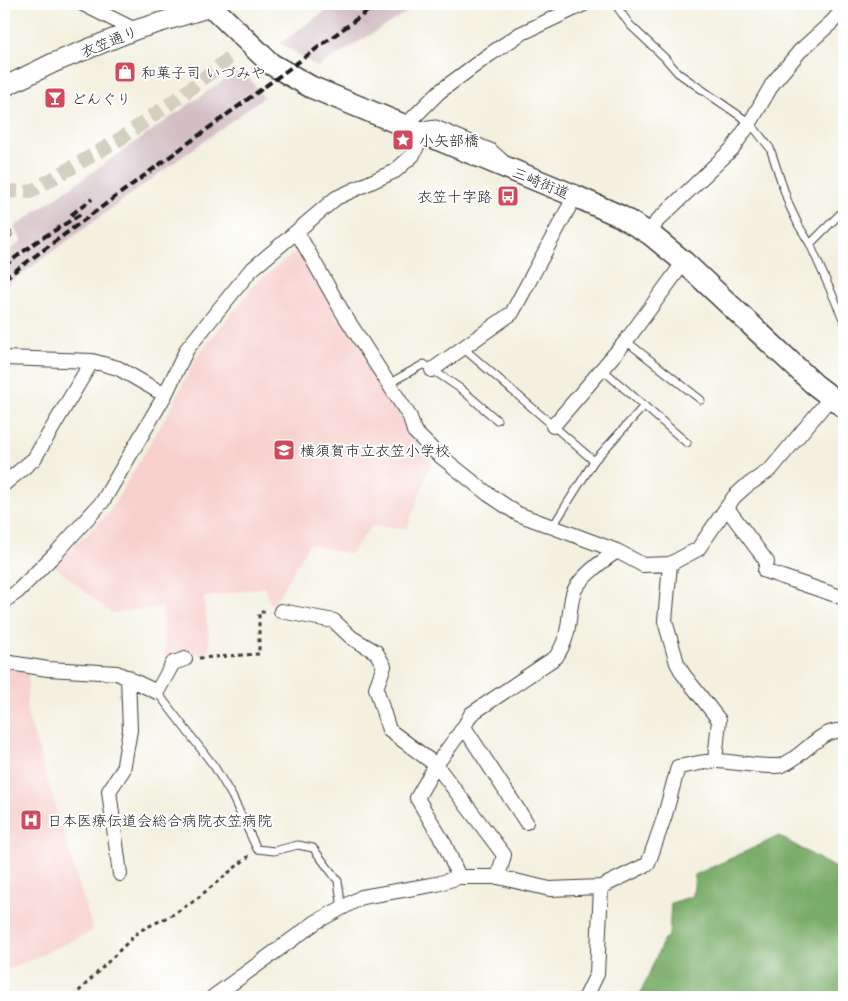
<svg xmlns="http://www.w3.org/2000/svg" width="848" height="1001" viewBox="0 0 848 1001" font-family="Mali,'Klee One',sans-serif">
<rect width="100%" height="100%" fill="#fff"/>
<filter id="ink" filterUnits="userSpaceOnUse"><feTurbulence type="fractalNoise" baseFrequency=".02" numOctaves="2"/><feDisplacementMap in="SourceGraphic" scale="10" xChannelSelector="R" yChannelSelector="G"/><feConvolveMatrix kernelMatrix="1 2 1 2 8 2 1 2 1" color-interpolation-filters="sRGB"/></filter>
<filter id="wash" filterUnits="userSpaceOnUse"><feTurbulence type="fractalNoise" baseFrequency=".0096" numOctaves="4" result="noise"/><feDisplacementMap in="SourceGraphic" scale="20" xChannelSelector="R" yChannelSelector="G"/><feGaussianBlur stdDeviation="1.12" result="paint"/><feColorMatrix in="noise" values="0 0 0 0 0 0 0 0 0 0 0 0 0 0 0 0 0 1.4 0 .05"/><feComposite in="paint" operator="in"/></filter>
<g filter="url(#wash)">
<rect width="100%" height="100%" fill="#f3f0df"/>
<!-- built -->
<path fill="#f7d0cd" d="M297,251L305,253L328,295L331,308L337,321L343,320L402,410L400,416L412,440L432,460L407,529L372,526L350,554L309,544L274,604L269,603L265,587L204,598L210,646L206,653L176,657L166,663L162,607L111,613L53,565L108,514L170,410L196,358L257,282Z
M4,666L29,670L26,709L93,931L4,972Z"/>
<!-- industrial -->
<path fill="#d2bec3" d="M335,4H420L318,67L280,43Z
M234,73L250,79L264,97L4,287V254L22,241L14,227Z"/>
<!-- forest -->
<path fill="#78ac68" stroke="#4a6442" d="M779,836L837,869L844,870V997H639L664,939L669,936L671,903L693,896L695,875Z"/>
</g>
<g filter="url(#ink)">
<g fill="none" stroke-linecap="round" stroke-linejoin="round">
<!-- street-tunnel -->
<path stroke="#d3d0c2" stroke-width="14" stroke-dasharray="14 7" stroke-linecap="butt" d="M4,191L30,192L120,139L185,93L229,58"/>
<!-- lane casing -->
<g stroke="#3c3c39" stroke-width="9">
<path id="lane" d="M615,4L630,25L664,57L678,73L750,123L770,148L789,205L799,226L810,244L844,210
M421,126L436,124L493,148L504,158
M4,237L8,234
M810,244L844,321
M626,341L701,400
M463,348L594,461
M603,370L687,443
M388,384L424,364L461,389L497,420
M553,526L594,461L644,406
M157,692L214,766L232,796L257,849L274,851L298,845L313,848L338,881L342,908"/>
</g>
<!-- street casing -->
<g stroke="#3c3c39" stroke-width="16">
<path id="street" d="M83,4L135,30
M409,127L413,118L439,92L486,57L520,34L584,4
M297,232L343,313L410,417L414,431L434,451L488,494L518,514L617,551L643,565L670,564L665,621L677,663L683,674L719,720L715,761
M650,234L657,221L732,149L750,123L773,83L800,51L833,21L844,8
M4,358L92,361L118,368L165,395
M432,370L512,313L575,196
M553,426L626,341L684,262
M4,484L34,459L92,361
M727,508L767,562L765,571L844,598
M670,564L698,549L734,497L745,487L771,469L831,397
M4,601L17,592L57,552L103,501L165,395L187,349L250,271L336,198L395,171L413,155L423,133
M281,611L334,621L352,638L376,652L384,666L376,688L389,730L436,765L504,855L498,877
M4,662L48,669L117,673L157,692L173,663L185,659
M464,727L526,822
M120,874L109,791L123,770L130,730L128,677
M459,877L445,845L417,798L436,765L464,727L471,714L556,657C572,633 567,618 573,594C577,579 605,559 617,551
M213,997L316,922L362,897L437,884L459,877H498L550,889L601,887L648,864L665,815L678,767C691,765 704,761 717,761C730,761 772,769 782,765C804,757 819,728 844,731
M586,997L597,974L601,887"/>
</g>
<!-- secondary casing -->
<g stroke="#3c3c39" stroke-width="21">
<path id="secondary" d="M4,87L53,63L135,30L211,7L217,4"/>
</g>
<!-- primary casing -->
<g stroke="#3c3c39" stroke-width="24">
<path id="primary" d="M209,4L271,64L311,87L575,196L620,216L650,234L684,262L814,384L844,407"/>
</g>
<!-- path -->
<path stroke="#3c3c39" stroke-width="3" stroke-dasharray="4 4" stroke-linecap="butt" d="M199,658L259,654V612H268
M73,997L139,931L172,915L194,901L249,856"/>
<!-- lane -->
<use href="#lane" stroke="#fff" stroke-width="7"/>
<!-- street -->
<use href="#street" stroke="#fff" stroke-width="14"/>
<!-- secondary -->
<use href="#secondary" stroke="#fff" stroke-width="19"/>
<!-- primary -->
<use href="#primary" stroke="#fff" stroke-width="21"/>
<!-- rail -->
<path stroke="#1c1c1c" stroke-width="4" stroke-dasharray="8 4" stroke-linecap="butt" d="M71,215L92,199
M4,266L36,242L81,214
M4,279L377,4"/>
</g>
</g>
<!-- icons -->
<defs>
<g id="shop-square" transform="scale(1.125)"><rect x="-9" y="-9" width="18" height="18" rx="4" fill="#d1495b" stroke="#fff"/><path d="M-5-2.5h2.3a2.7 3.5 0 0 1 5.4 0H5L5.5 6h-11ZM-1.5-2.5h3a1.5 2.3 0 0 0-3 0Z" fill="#fff"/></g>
<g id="bar-square" transform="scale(1.125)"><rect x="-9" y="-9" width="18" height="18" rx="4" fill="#d1495b" stroke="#fff"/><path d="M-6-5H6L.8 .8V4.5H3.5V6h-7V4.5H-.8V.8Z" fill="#fff"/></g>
<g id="sight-square" transform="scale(1.125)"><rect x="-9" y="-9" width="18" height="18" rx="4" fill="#d1495b" stroke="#fff"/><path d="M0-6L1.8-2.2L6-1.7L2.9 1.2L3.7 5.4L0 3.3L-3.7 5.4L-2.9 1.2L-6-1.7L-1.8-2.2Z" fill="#fff"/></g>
<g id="bus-square" transform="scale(1.125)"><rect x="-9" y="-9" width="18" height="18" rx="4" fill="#d1495b" stroke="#fff"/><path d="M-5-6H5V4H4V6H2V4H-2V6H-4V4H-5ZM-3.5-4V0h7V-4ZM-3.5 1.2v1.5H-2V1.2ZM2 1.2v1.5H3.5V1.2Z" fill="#fff"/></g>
<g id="school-square" transform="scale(1.125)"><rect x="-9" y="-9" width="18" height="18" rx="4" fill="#d1495b" stroke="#fff"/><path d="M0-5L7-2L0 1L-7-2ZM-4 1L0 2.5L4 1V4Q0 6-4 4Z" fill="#fff"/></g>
<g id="hospital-square" transform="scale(1.125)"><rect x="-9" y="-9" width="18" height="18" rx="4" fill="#d1495b" stroke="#fff"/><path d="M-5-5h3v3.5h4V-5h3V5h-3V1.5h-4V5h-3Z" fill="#fff"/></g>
</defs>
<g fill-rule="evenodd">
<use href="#shop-square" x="125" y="72"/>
<use href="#bar-square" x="55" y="98"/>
<use href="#sight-square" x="403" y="140"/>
<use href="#bus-square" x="508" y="196"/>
<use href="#school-square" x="284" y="450"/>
<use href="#hospital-square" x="31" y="820"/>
</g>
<g text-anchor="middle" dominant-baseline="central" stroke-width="4" stroke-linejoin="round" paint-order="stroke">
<!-- street labels -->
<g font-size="15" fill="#1c1c1c" stroke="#fff">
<text transform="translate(109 41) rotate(-22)">衣笠通り</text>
<text transform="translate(541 182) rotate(22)">三崎街道</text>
</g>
<!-- poi labels -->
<g font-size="15" fill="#1c1c1c" stroke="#fff" text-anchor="start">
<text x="141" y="72">和菓子司 いづみや</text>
<text x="71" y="98">どんぐり</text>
<text x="419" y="140">小矢部橋</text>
<text x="492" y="196" text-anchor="end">衣笠十字路</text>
<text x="300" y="450">横須賀市立衣笠小学校</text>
<text x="47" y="820">日本医療伝道会総合病院衣笠病院</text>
</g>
</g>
<!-- margin -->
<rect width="848" height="1001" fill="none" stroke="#fff" stroke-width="20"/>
</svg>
